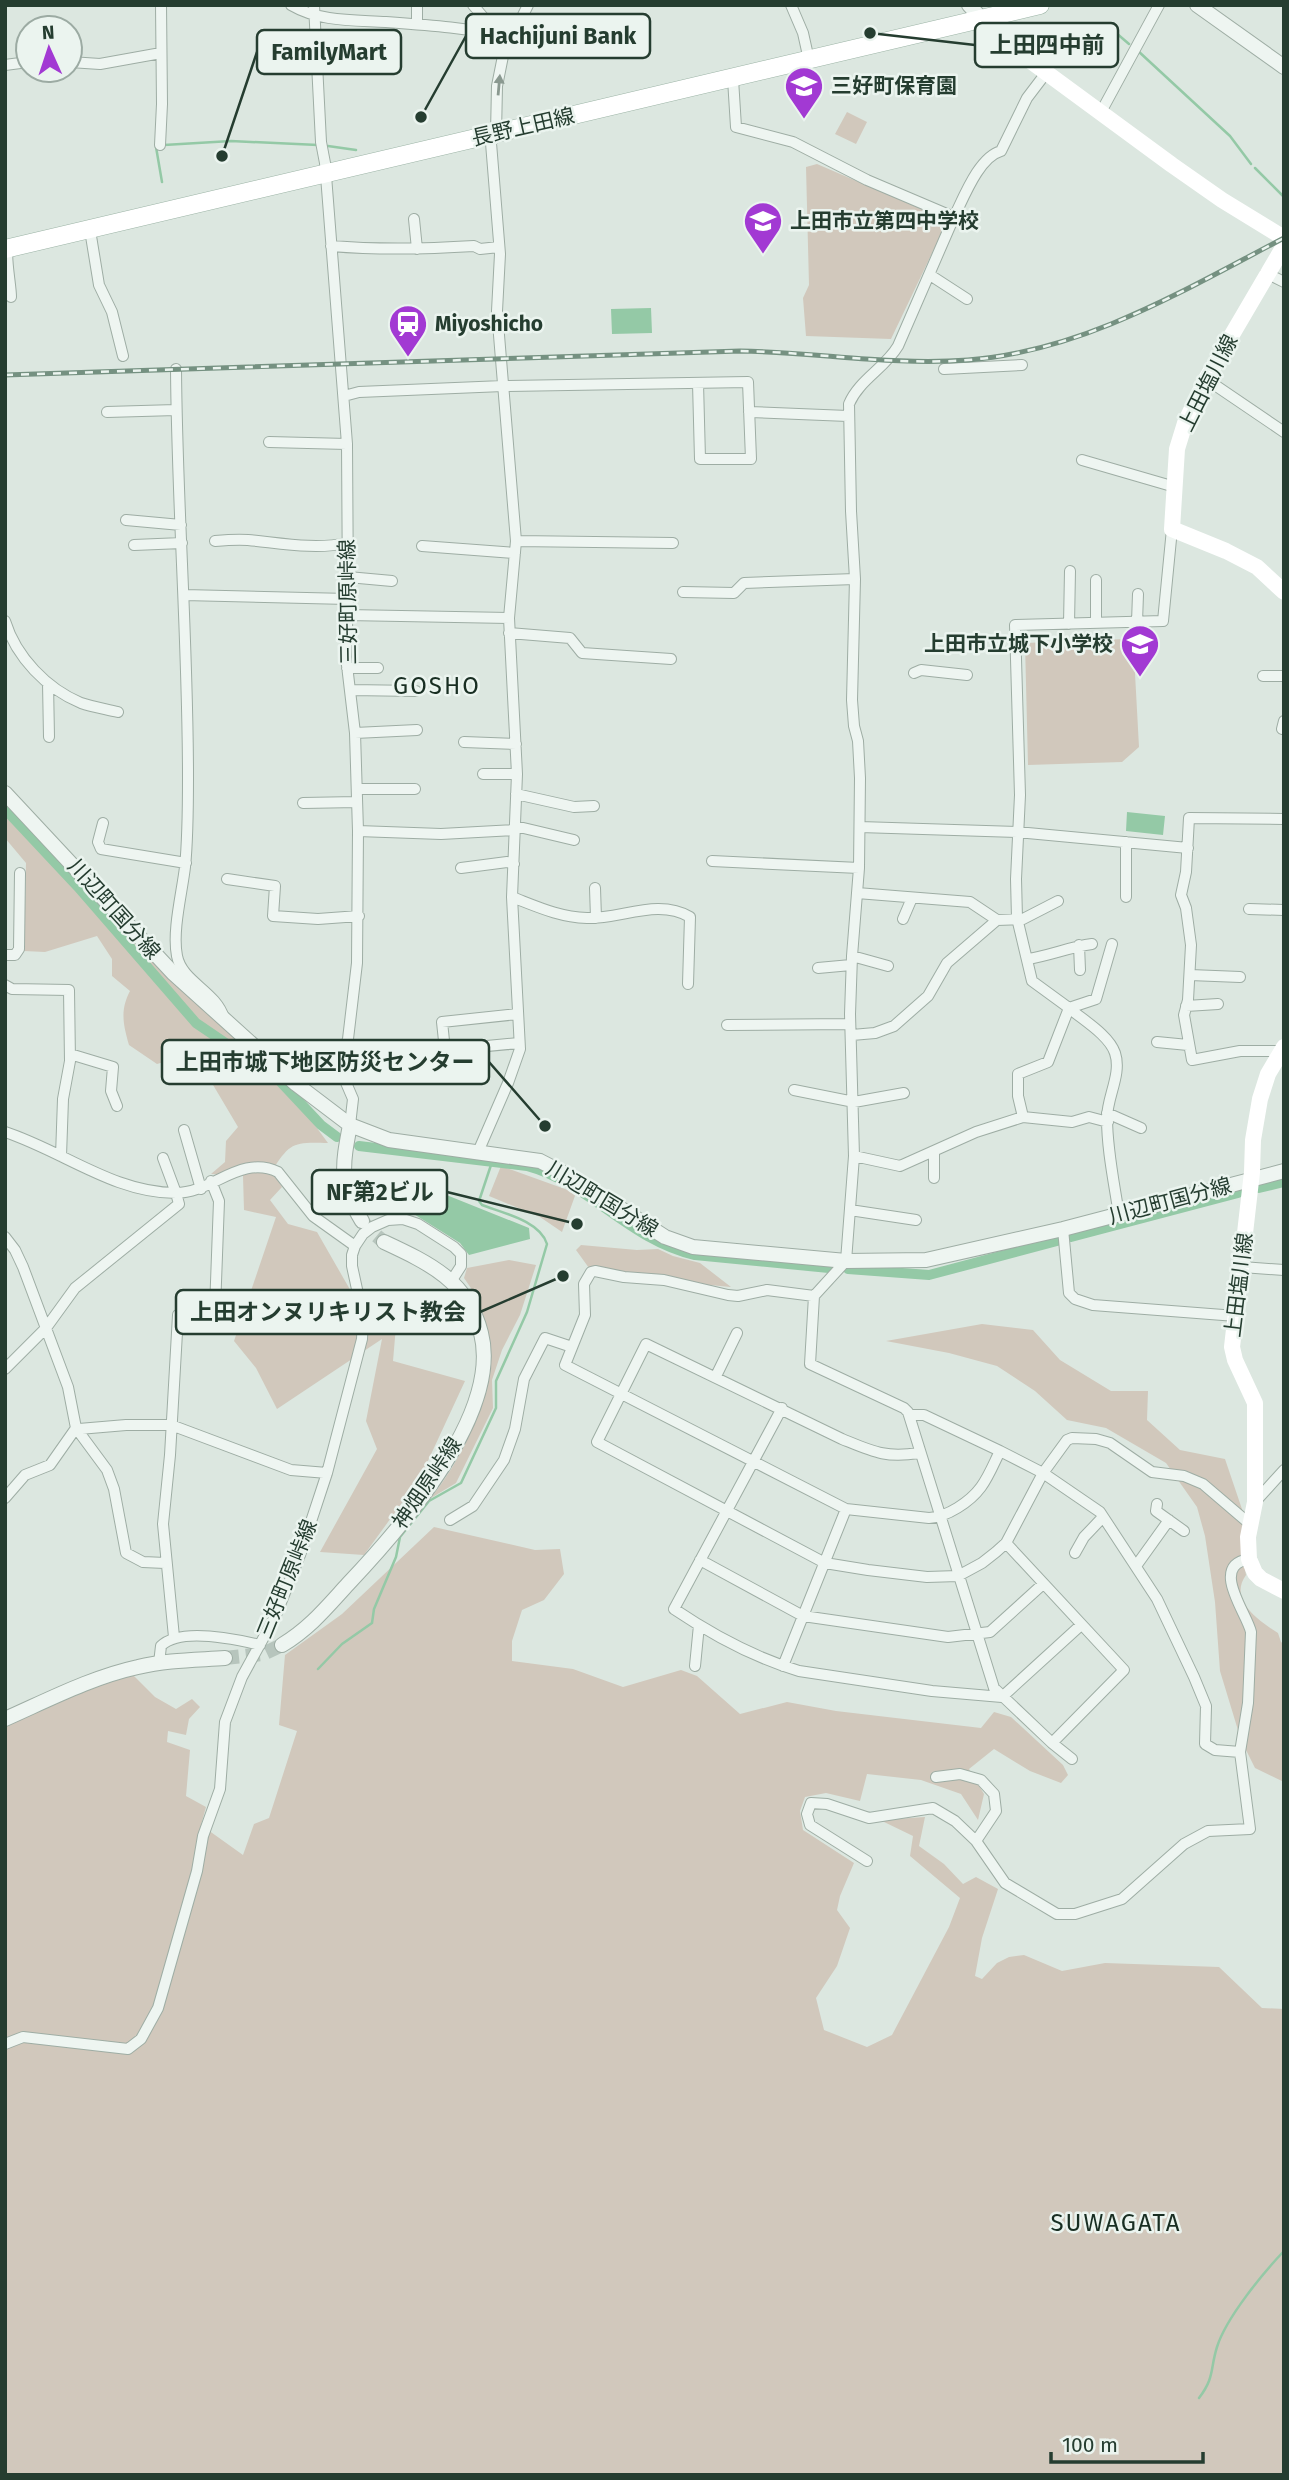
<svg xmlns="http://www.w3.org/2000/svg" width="1289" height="2480" viewBox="0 0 1289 2480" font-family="'Fira Sans','Noto Sans JP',sans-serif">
<rect width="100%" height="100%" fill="#dce7e0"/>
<!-- green -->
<path fill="#d1c8bc" d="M847,112L867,122L856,144L835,134Z
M817,164L940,217L945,226L891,339L806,336L803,298L809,285L806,167Z
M1125,639L1126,654L1134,655L1139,747L1122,762L1028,765L1025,643Z
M5,815L46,856L260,1051L328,1143C294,1142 290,1142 272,1171L282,1187L270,1200L288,1224L317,1232L360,1307L396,1326L393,1361L465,1381L420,1478L364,1555L320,1552L377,1449L366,1421L382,1339L277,1409L256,1368L234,1341L276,1217L244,1210L243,1176L211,1174L225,1162L226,1141L238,1127L203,1068L174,1059L157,1064L129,1045C123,1024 120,1010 130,991L112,976V959L97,936L45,952L24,951L26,863L5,838Z
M501,1166L576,1193L562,1232L540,1217L489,1196Z
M581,1245L637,1250L658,1249L673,1256L700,1263L731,1287L699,1284L666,1275L624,1272L594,1266L589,1268L576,1250Z
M509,1260L536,1265L520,1315L502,1350L492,1380L493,1408L456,1483L431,1498C478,1438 515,1346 464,1278L467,1268Z
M982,1324L1033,1330L1060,1360L1111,1391H1148L1147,1420L1180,1450L1225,1459L1245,1518L1244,1563L1246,1575C1228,1600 1259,1621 1278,1633L1281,1642L1284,1644V1782L1255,1768L1241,1740L1220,1671L1215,1602L1205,1536L1197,1507L1166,1463L1106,1428L1067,1420L1035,1391L997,1366L949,1353L886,1341Z
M434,1527L535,1550L560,1549L564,1574L544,1600L522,1610L512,1641V1661L573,1669L623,1687L681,1670L697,1676L740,1714L787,1702L836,1711L981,1728L994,1712L1011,1717L1063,1765L1068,1775L1061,1783L1030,1771L994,1749L969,1769L984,1794L978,1820L961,1794L921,1780L867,1774L860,1801L826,1793L805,1797L800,1811L803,1830L854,1863L840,1896L837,1910L850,1928L837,1966L816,1998L824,2030L867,2047L892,2035L949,1927L960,1898L910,1856L913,1836L880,1820L925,1817L919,1846L944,1864L963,1884L976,1877L998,1889L982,1938L975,1976L982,1979L997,1963L1009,1957L1024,1955L1062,1971L1105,1963L1219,1967L1262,2008L1284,2009V2475H5V1722L131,1673L155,1697L176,1709L192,1699L200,1707L189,1719L186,1735L168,1731L167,1742L190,1750L186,1796L206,1807L201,1825L243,1855L254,1824L269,1818L297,1731L279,1725L285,1655L342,1614Z"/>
<!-- water -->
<path fill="#94c9a6" d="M651,308L652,333L612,334L611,309Z
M1127,812L1165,816L1163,835L1126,831Z
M434,1190L529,1228L530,1239L469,1255L460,1243L409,1211L416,1196Z"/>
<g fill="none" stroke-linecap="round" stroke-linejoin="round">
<!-- stream -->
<path stroke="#94c9a6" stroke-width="2.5" d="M1108,26L1129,44
M1137,50L1230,136L1251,164
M164,145L231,141L318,145
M328,146L356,150
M156,147L162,182
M1255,168L1284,197
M318,1669L342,1644L372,1623L374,1609L396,1557L400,1537L429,1501L461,1483L496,1408V1381L527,1312L547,1244C540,1221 503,1213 482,1205L479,1201L492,1162
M1199,2398C1215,2377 1210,2369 1217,2347C1226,2318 1263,2273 1284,2251"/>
<!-- canal -->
<path stroke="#94c9a6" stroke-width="10" d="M5,809L78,887L196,1023L277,1078L321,1125L337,1137
M359,1146L527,1166C590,1183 629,1240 695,1255L829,1268
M1259,1188L1284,1182
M1071,1237L1238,1193
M848,1269L929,1275L1057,1241"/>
<!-- tertiary-tunnel -->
<path stroke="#b7c5bd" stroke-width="14" stroke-dasharray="14 7" stroke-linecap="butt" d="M362,1221L372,1232L384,1242
M225,1658L263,1654L282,1645"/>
<!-- minor casing -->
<g stroke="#9eada4" stroke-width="12">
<path id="minor" d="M291,5C320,22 354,20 386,22C427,25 471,28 510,38
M314,5L321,142L325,163L347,444L348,599L346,657L355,733L358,831L357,963L348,1039L341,1059V1071L353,1099L350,1125
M417,5V24
M473,5L489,24L493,34
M791,5L803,33L809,60
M70,62L100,64L161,53
M5,65L28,62
M733,79L736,127L793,142L867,180L954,217L898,346C885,368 859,380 849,404L851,511L855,579L852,700L854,726L858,741L860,778L859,868L852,956L850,1014L854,1156L846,1261L814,1296L810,1364L904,1408L908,1412L994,1688L1052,1743L1124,1670L1006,1543
M1101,112L1159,5
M160,145L162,104L161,5
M954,217C964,197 979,157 1001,151L1027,98L1046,73
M414,219L417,249
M90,230L99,285L112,312L123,356
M331,246C379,250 426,249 474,246L480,249L499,247
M8,248C5,257 11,285 11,297
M1266,273L1284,282
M930,275L967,299
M176,369C177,505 188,641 188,777C188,806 188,837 185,867C182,893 172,931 177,956C182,982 216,991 224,1018
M944,369L1022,365
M1206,379L1284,432
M344,396L359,392L503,386L748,382L751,459H700L698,383
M107,412L176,410
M749,412L848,416
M269,442L347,444
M1082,460L1175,487
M126,520L181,525
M215,541C226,540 237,539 248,540C280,543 315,550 347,543
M516,541L673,543
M134,545L182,543
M422,546L515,553
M348,577L392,581
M1096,580V623
M683,592L734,593L744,583L855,579
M184,595L348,599
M347,615L509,618
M5,621C16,657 47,689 81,703C93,707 106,709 118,712
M1137,622L1138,594
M1069,624L1070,571
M509,633L570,638L582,653L671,659
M347,668H378
M914,673L921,670L967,675
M1263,676H1284
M48,683L49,737
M351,690L416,691
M1282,729L1284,721
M355,733L417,730
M464,742L516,744
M483,774H517
M357,789H415
M516,794L574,807L594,806
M303,803L357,802
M103,823L98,842L101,849L186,863
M515,826L574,840
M860,827L1017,832L1188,848
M358,831L441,834L514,830
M712,861L859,868
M461,868L507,862L514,864
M227,879L275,886L273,916L318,919L359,916
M595,888L596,918
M857,893L970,902L997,920L1023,919L1058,901
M512,897C538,907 559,917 587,918C621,919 658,898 690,917L688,984
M1126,897V842
M1249,909L1284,910
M903,919L912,898
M1079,945L1080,970
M5,955H15L19,949L20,873
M852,956L888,966
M1027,959C1049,956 1069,947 1092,944
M818,968L851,965
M1190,975L1240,977
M5,985L12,989L69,990L70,1061L63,1099L61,1156
M1186,1006L1218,1004
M1069,1008C1083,1020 1109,1035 1115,1053C1122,1074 1107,1097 1107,1118C1107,1150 1114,1182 1119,1215
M1069,1008L1096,999L1112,944
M518,1014L442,1022L445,1050L519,1043
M727,1025L850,1024
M852,1035L875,1033L894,1026L928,996L947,963L997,920
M1157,1042L1188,1045
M1281,1051H1240L1192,1060L1184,1015L1188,1000L1191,945L1186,908L1181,895L1186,872L1189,818L1284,819
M70,1054L113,1067L111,1091L117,1106
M794,1090L854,1102L904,1093
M1107,1113L1141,1128
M1023,1117L1072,1122L1089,1117L1108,1122
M184,1130L201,1189
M5,1132C63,1151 114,1193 176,1193C212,1193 241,1154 278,1172L313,1216L355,1246
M478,1152L508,1083L520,1049L512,897L517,774L509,618L516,541L497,311L500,254L491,143L496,133L497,86L503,56L528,5
M934,1152V1178
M854,1156L900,1166L976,1132L1023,1117L1018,1096V1074L1048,1062L1069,1008L1032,981L1017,918L1016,879L1020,795L1015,625L1163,621L1172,529
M850,1210L916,1220
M1063,1229L1069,1293L1075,1299L1093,1305L1236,1316
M5,1237L15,1250L23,1267L68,1387L76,1428L50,1465L25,1475L5,1498
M1242,1267L1284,1270
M814,1296L767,1290L738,1296L728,1295L664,1280L624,1277L595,1271L591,1272L584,1284L585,1315L565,1365L846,1509L929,1518C947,1517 970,1502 981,1487C989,1476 994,1463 1000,1451
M5,1369L46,1328L75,1288L179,1204L176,1193L163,1158
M716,1376L737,1333
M782,1408L674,1609C711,1634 756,1658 799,1671L932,1691L1002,1697L1081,1625
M909,1415H924L1000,1451L1043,1473L1100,1512L1157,1599L1194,1677L1206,1706L1205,1744L1215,1750L1240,1752
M76,1428L107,1470L114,1489L126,1553L143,1562L165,1563
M79,1429L126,1425H171L291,1470L327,1473
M919,1453C885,1458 874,1452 842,1439L646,1344L597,1442L825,1563L868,1570L927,1577L958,1576L982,1563L996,1552L1006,1543L1043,1473L1067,1440L1072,1438L1096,1439L1110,1443L1152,1472L1184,1476L1203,1484L1251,1525
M1255,1502L1284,1470
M1157,1504L1156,1511L1184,1531
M450,1520L473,1506L504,1460L515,1429L524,1379L545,1338L572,1347
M1075,1553L1084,1537L1103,1517
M700,1560L803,1616L948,1637L990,1632L1043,1584
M1136,1566L1169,1520
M174,1637L163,1524L170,1455L178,1315L215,1309L219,1201L211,1181
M159,1663L161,1646C180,1627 235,1639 260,1645
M695,1666L699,1625
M783,1666L846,1509
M1052,1743L1072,1759
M936,1777L960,1774L981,1780L994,1794L996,1811L976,1841
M867,1861L810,1825L807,1814L811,1803L827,1804L869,1818L933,1808L955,1821L976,1841L1005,1883L1057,1914H1075L1122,1899L1184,1844L1208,1831L1250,1829L1240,1752L1248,1703L1251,1632C1247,1613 1209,1566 1249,1559
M5,2044L23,2037L128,2049L141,2039L158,2008L197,1871L203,1836L220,1789L225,1722L242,1677L276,1615L300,1555L327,1473L362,1339L363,1317L352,1266V1255L355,1246L363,1234L372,1227L388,1220L403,1219L418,1224L454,1247L461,1254V1266L452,1280"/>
</g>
<!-- tertiary casing -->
<g stroke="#9eada4" stroke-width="16">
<path id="tertiary" d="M969,5L981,18
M1197,5L1284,67
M5,793L173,973L296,1084L350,1125L389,1140L540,1161L573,1178L665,1237L693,1247L846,1261L926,1260L1063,1229L1284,1171
M350,1125C342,1167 339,1183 362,1221
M282,1645C310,1628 326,1608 348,1584C400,1529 502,1414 481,1333C468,1281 429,1263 384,1242
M5,1719C48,1700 92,1677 138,1667C166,1660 196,1660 225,1658"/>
</g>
<!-- primary casing -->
<g stroke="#9bb3a5" stroke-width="19">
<path id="primary" d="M5,249L1040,5"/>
</g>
<!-- minor -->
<use href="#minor" stroke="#eef5f1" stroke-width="10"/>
<!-- tertiary -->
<use href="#tertiary" stroke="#eef5f1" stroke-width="14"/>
<!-- secondary -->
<path stroke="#fff" stroke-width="16" d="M981,18L997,31L1006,43L1172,165L1222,200L1284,238
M1284,246L1206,379L1185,423L1177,449L1172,529L1226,551L1257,567L1284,592
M1284,1047L1268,1074L1260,1099L1253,1140L1252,1172L1232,1347L1235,1360L1255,1403V1502L1248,1537L1249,1559L1255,1573L1261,1579L1284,1591"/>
<!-- primary -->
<use href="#primary" stroke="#fff" stroke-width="18"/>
<!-- rail casing -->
<g stroke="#759181" stroke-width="5">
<path id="rail" d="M5,375L740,351C816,352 893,366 968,360C1084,351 1184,290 1284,238"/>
</g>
<!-- rail -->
<use href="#rail" stroke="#ebf4ef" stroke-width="2.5" stroke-dasharray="8" stroke-linecap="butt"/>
</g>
<!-- one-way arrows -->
<defs><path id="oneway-solid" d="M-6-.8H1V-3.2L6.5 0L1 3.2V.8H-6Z" transform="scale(1.75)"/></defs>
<use fill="#8a9990" href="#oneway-solid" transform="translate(499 85) rotate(-85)"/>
<!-- icons -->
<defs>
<g id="school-pin" transform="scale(2.0125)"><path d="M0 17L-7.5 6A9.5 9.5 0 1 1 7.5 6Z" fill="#a239d3" stroke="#ebf4ef"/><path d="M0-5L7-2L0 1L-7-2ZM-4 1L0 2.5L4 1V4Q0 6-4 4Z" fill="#fff"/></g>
<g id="station-pin" transform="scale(2.0125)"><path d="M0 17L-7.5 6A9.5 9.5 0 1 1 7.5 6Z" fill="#a239d3" stroke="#ebf4ef"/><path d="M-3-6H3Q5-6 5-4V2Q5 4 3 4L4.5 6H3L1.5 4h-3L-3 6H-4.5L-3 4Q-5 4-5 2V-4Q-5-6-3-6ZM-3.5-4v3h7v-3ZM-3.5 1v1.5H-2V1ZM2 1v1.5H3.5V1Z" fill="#fff"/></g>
</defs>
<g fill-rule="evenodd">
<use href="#school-pin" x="804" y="86"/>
<use href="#school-pin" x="763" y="221"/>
<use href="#station-pin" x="408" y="324"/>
<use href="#school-pin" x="1140" y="644"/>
</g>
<g text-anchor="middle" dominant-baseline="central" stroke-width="5" stroke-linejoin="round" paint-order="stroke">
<!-- poi labels -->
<g font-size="21" font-weight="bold" fill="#253d30" stroke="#ebf4ef" text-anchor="start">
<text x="831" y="86">三好町保育園</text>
<text x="790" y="221">上田市立第四中学校</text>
<text x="435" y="324">Miyoshicho</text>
<text x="1113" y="644" text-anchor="end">上田市立城下小学校</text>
</g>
<!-- street labels -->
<g font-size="21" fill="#253d30" stroke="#ebf4ef">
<text transform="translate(523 127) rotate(-13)">長野上田線</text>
<text transform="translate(1208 383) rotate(-63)">上田塩川線</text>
<text transform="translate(348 602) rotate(-91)">三好町原峠線</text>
<text transform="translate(114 909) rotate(48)">川辺町国分線</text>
<text transform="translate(602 1199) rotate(31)">川辺町国分線</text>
<text transform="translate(1170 1201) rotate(-15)">川辺町国分線</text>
<text transform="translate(1239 1285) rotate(-83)">上田塩川線</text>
<text transform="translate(427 1483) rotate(-56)">神畑原峠線</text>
<text transform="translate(287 1579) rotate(-68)">三好町原峠線</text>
</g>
<!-- quarter labels -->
<g font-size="24" letter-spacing="2" fill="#182e22" stroke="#ebf4ef">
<text x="437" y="686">GOSHO</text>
<text x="1116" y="2223">SUWAGATA</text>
</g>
</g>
<!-- callouts -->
<path fill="none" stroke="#253d30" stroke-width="2.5" d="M421 117L466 36M870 33L975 45M222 156L257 52M545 1126L489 1062M577 1224L447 1192M563 1276L480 1312"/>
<g fill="#253d30" stroke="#ebf4ef" stroke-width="2.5">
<circle cx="421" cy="117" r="7"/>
<circle cx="870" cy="33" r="7"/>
<circle cx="222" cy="156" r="7"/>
<circle cx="545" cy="1126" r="7"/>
<circle cx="577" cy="1224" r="7"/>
<circle cx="563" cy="1276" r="7"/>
</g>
<g fill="#ebf4ef" stroke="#253d30" stroke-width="2.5">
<rect x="466" y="14" width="184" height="44" rx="7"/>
<rect x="975" y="23" width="143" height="44" rx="7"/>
<rect x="257" y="30" width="144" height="44" rx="7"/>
<rect x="162" y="1040" width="327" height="44" rx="7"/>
<rect x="312" y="1170" width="135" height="44" rx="7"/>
<rect x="176" y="1290" width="304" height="44" rx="7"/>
</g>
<g font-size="23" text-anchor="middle" font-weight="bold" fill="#253d30">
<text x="558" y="44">Hachijuni Bank</text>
<text x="1047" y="53">上田四中前</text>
<text x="329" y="60">FamilyMart</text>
<text x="325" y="1070">上田市城下地区防災センター</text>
<text x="380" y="1200">NF第2ビル</text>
<text x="328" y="1320">上田オンヌリキリスト教会</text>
</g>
<!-- border -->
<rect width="1289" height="2480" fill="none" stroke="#253d30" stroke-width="14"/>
<!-- north arrow -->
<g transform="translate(49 49) rotate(357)"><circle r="33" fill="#ebf4ef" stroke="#9caba3" stroke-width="2"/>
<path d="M0-5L12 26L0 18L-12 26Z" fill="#a239d3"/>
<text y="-10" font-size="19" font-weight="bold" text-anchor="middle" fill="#253d30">N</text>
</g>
<!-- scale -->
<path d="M1051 2452v10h152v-10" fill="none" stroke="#253d30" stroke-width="3.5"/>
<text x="1062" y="2452" font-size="21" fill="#253d30" stroke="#ebf4ef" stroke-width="5" paint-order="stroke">100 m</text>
</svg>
